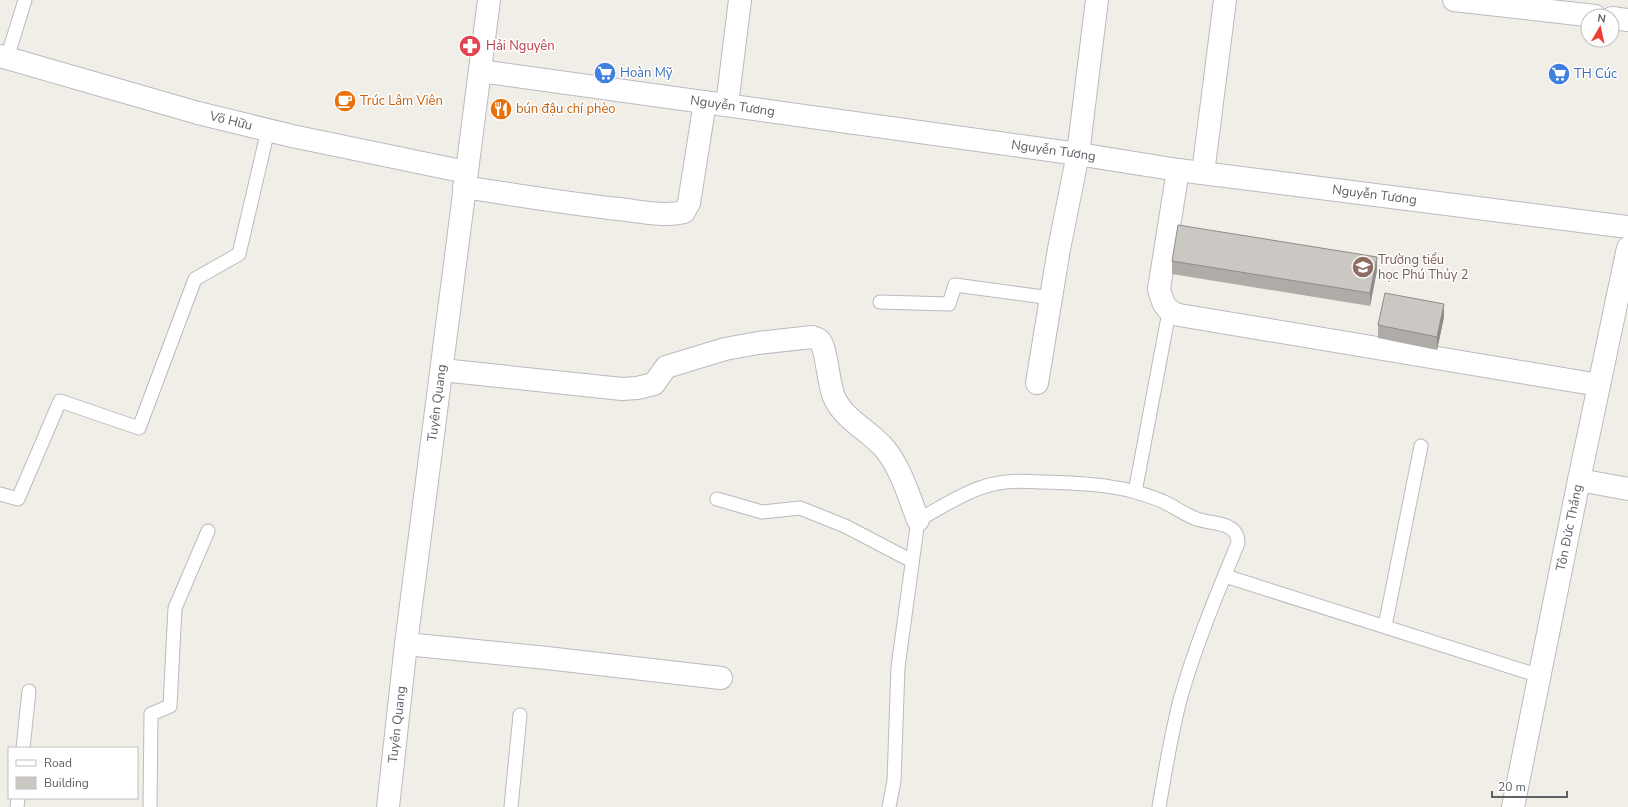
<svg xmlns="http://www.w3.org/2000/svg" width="1628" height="807" viewBox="0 0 1628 807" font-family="'Nunito Sans',sans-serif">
<rect width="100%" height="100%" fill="#f0eee6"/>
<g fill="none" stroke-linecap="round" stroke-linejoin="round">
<!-- service casing -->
<g stroke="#b8bbbf" stroke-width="15">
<path id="service" d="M7,58L25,0
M880,302L949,304L955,285L1051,298
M1135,492L1169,312
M0,494L18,499L60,401L139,428L195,279L239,254L268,130
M717,499L762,512L800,508L845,526L912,561
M1225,576L1540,676
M1385,626L1421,446
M23,748L29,691
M17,807L18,798
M150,807L151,714L170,706L175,608L208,531
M511,807L520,715
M889,807L894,781L898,667L918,520C939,509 960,494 983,487C1003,480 1022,481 1043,482C1074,483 1106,484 1136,492C1145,495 1156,498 1164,502C1175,507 1185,515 1197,519C1213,525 1238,521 1238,543C1217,594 1195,646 1180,700C1171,735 1165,771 1159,807"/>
</g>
<!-- minor casing -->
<g stroke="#b8bbbf" stroke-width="24">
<g id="minor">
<path d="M1454,0L1595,16"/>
<path d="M1612,18L1628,20"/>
<path id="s1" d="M0,56L198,113L292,136L466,172"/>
<path id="s2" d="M480,71L1078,154L1178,170L1628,227"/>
<path d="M727,105L740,0"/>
<path d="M1178,170L1159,289C1163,303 1164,310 1179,315L1599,385"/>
<path d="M1203,173L1225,0"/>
<path d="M464,187C515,195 566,203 618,209C639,211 663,217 684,212L689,203L705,102"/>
<path d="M442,370L622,389L637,388L654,384L666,367L725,349L758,343L812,337C815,338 818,339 820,341C827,350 828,383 834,397C844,420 869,430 885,449C901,469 909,496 918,520"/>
<path d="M1037,383L1059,249L1078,154L1097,0"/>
<path d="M1579,480L1628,489"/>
<path d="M406,644L547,658L721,678"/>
<path id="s3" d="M388,807L406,644L489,0"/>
</g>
</g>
<!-- tertiary casing -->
<g stroke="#b8bbbf" stroke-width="24">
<g id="tertiary">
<path id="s4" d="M1513,807L1579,480L1628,248"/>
</g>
</g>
<!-- service -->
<use href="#service" stroke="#fff" stroke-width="13"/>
<!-- minor -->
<use href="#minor" stroke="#fff" stroke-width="22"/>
<!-- tertiary -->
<use href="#tertiary" stroke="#fff" stroke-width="22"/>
</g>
<!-- wall -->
<path fill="#afaca8" d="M1172,261L1377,270L1370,306L1172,274Z
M1444,317L1437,350L1378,338V325Z"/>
<!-- shaded-wall -->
<path fill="#8e8c88" d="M1377,257V270L1370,306V293Z
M1444,304V317L1437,350V337Z"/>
<!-- building -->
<path fill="#cbc8c3" stroke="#8e8c88" d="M1178,225L1377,257L1370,293L1172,261Z
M1385,293L1444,304L1437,337L1378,325Z"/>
<!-- icons -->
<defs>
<g id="pharmacy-disc" transform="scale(1.15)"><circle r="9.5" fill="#e0444e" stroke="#fff"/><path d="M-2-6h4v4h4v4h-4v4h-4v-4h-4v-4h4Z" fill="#fff"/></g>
<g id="supermarket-disc" transform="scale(1.15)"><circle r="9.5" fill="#3f7fe0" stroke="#fff"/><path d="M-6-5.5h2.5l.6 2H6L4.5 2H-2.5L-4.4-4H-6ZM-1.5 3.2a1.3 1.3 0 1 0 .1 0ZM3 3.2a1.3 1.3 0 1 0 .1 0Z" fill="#fff"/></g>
<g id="cafe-disc" transform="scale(1.15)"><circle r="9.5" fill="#e8710a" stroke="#fff"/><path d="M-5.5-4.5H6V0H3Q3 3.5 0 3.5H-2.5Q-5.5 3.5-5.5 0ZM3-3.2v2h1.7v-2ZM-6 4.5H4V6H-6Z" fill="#fff"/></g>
<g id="restaurant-disc" transform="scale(1.15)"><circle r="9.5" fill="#e8710a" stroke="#fff"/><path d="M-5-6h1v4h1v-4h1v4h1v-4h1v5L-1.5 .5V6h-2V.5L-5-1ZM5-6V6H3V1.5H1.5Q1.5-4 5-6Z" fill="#fff"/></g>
<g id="school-disc" transform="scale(1.15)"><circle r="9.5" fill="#8d6e63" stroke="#fff"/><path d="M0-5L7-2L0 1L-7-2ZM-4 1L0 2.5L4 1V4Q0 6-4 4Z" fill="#fff"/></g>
</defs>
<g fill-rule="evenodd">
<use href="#pharmacy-disc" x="470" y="46"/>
<use href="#supermarket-disc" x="605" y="73"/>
<use href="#supermarket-disc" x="1559" y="74"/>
<use href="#cafe-disc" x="345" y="101"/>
<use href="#restaurant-disc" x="501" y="109"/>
<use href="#school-disc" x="1363" y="267"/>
</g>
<g text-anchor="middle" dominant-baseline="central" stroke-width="3" stroke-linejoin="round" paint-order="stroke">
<!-- health labels -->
<g font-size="13" fill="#be3a42" stroke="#fff" text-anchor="start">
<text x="486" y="46">Hải Nguyên</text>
</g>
<!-- shop labels -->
<g font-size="13" fill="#366cbe" stroke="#fff" text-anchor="start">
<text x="620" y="73">Hoàn Mỹ</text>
<text x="1574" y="74">TH Cúc</text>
</g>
<!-- food labels -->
<g font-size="13" fill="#c56008" stroke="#fff" text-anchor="start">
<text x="360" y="101">Trúc Lâm Viên</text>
<text x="516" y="109">bún đậu chí phèo</text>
</g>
<!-- street labels -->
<g font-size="13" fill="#5d6166" stroke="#fff">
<text stroke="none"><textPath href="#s2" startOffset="255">Nguyễn Tương</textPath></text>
<text stroke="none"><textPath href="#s1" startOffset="240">Võ Hữu</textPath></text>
<text stroke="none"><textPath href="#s2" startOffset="579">Nguyễn Tương</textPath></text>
<text stroke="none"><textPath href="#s2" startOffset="903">Nguyễn Tương</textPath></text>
<text stroke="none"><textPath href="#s3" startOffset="407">Tuyên Quang</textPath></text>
<text stroke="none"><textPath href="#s4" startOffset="285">Tôn Đức Thắng</textPath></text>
<text stroke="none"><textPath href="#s3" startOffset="83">Tuyên Quang</textPath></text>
</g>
<!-- education labels -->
<g font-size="13" fill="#785e54" stroke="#fff" text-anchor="start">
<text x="1378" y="260">Trường tiểu<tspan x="1378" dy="15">học Phú Thủy 2</tspan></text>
</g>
</g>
<!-- legend -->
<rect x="8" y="747" width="130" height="52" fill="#ffffff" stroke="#bec0c2"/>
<rect x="16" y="760" width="20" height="6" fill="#ffffff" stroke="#bec0c2"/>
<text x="44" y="767" font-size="12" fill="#5d6166">Road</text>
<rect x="16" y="777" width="20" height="12" fill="#cbc8c3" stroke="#bec0c2"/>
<text x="44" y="787" font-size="12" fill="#5d6166">Building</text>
<!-- north arrow -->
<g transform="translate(1600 28) rotate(9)"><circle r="19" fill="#ffffff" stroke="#bec0c2"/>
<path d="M0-3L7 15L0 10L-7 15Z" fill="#ec3f30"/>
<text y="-6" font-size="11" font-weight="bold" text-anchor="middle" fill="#5d6166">N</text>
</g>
<!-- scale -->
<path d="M1492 791v6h75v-6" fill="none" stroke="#5d6166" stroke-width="2"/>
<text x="1498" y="791" font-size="12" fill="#5d6166" stroke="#ffffff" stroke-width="3" paint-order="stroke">20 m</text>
</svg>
